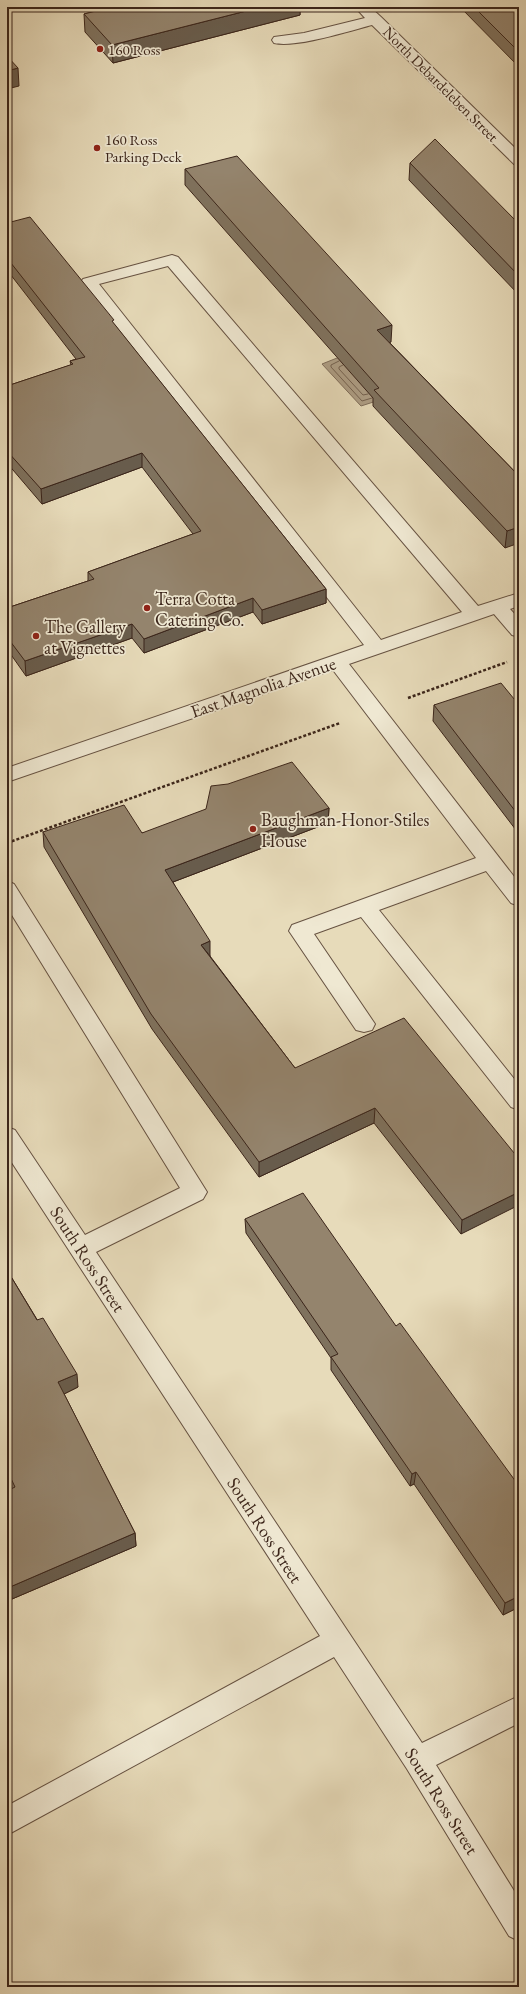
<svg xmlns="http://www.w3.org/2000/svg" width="526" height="1994" viewBox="0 0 526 1994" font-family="'EB Garamond',serif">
<rect width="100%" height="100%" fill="#e7dbba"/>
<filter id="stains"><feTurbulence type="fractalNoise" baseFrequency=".005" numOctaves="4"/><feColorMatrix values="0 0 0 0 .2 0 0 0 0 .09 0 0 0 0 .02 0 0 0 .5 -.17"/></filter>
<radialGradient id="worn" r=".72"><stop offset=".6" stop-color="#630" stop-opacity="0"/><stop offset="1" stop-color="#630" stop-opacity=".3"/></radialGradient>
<!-- water -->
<path fill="#ad9d84" stroke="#7f6d5a" d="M378,347L417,388L361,406L322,364L337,358Z"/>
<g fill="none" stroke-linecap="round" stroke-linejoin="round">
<!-- shore -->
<path stroke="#74614f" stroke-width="1" d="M339,361L331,365V367L362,401L372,398
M343,365L339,367V369L363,395L368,394"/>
<!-- minor casing -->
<g stroke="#665242" stroke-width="2">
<path id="minor" d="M355,7H370L381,17L519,152V166L514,164L372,25C349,31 296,48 274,43L272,40L274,37L304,33L365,18Z
M172,255L178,257L478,606L519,593V606L510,609L519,619V637L512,635L494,614L349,664L519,883V906L511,903L486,871L379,910L519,1085V1110L511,1107L361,917L314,934L375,1024L372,1030L364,1032L356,1030L289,931L292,925L476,858L333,670L7,782V768L364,645L81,282L83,279ZM168,266L462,612L381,640L99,284Z
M7,881L14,884L207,1192L203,1199L96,1252L422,1743L519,1696V1723L436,1765L519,1899V1941L509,1936L407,1769L334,1657L7,1835V1806L320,1636L7,1155V1127L15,1130L85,1235L180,1188L7,907Z"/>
</g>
<!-- path -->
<path stroke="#3b251a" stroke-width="2.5" stroke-dasharray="3 2" stroke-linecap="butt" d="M408,698L507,662
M7,843L340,723"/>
<!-- minor -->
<use href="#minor" fill="#efe8d2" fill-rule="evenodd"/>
</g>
<!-- wall -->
<path fill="#7f725e" stroke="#3b251a" d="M112,7H300V15L113,63L85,32L84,14Z
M460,7H519V67Z
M410,163L519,224V295L409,180Z
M185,169L391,342H389L519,476L505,548L373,406V398L185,185Z
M7,223L114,324L326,589V603L262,624L253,612L144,653L132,638L26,676L7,649V608L88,581V572L193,534L142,467L42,504L7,463V386L71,365L70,361L76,359L7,270Z
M434,705H519V834L433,721Z
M329,808L328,823L173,882L210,956L295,1068L519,1159L461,1234L374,1123L259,1177L152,1029L44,847L43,832L142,833Z
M245,1219L396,1326L519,1486V1607L503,1615L414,1484L410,1486L331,1370V1358L246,1233Z
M7,1270L78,1387L64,1394L135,1533L136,1546L12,1599L7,1588V1491L12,1489L7,1480Z"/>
<!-- shaded-wall -->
<path fill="#685c4c" stroke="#3b251a" d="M262,7H300V15L113,63L112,45Z
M18,68L19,86L7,89V71Z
M392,325L391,342L376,346L377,330Z
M142,453V467L42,504L41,489Z
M519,527V543L505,548L507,531Z
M326,589V603L262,624V610Z
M253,598V612L144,653V639Z
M132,624V638L26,676L25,661Z
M329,808L328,823L165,885V870Z
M210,941V956L201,945Z
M375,1108L374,1123L259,1177V1162Z
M519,1192V1205L461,1234L462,1220Z
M77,1374L78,1387L60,1396L58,1382Z
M416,1472L414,1484L410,1486L412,1474Z
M135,1533L136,1546L12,1599L10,1587Z
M519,1596V1607L503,1615L505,1603Z"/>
<!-- building -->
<path fill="#94846d" stroke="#3b251a" d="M112,7H262L112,45L84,14Z
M474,7H519V52Z
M7,56L18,68L7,71Z
M435,139L519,224V276L410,163Z
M237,156L392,325L377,330L519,476V527L507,531L374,390L379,388L185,169Z
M30,217L114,320L112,321L326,589L262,610L253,598L144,639L132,624L25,661L7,637V608L94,579L88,572L201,531L142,453L41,489L7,451V386L73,364L70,361L85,357L7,258V223Z
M501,683L519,705V816L434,705Z
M292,762L329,808L165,870L210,941L201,945L295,1068L404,1018L519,1159V1192L462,1220L375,1108L259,1162L151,1014L43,832L124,805L142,833L206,809L211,786L228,784Z
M303,1193L396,1326L400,1323L519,1486V1596L505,1603L416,1472L412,1474L331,1357L338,1354L245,1219Z
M7,1270L37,1320L43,1318L77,1374L58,1382L135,1533L10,1587L7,1579V1491L15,1487L7,1470Z"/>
<!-- markers -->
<g fill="#8f2418" stroke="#efe8d2" stroke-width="1.5">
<circle cx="100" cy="49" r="4"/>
<circle cx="97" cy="148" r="4"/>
<circle cx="147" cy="608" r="4"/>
<circle cx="36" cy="636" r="4"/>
<circle cx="253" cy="829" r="4"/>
</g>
<g text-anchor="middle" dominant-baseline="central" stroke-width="3.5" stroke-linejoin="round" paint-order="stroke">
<!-- far-poi labels -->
<g font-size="15" fill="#3b251a" stroke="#efe8d2" text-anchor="start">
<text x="108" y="49">160 Ross</text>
<text x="105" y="139">160 Ross<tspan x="105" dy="17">Parking Deck</tspan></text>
</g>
<!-- far-street labels -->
<g font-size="15" fill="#3b251a" stroke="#efe8d2">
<text transform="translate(441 84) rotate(45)">North Debardeleben Street</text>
</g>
<!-- poi labels -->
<g font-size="18" fill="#3b251a" stroke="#efe8d2" text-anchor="start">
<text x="155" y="598">Terra Cotta<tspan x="155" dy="21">Catering Co.</tspan></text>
<text x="44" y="626">The Gallery<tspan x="44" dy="21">at Vignettes</tspan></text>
<text x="261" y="819">Baughman-Honor-Stiles<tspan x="261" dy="21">House</tspan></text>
</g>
<!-- street labels -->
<g font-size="18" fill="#3b251a" stroke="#efe8d2">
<text transform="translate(263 687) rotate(-19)">East Magnolia Avenue</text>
<text transform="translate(88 1259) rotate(57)">South Ross Street</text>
<text transform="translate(265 1530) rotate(57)">South Ross Street</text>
<text transform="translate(442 1801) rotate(58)">South Ross Street</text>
</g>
</g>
<!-- margin -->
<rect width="526" height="1994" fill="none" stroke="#e7dbba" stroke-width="24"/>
<rect x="8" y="8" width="510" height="1978" fill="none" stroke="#3b251a" stroke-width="2"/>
<rect x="12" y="12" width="502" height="1970" fill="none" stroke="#3b251a"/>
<rect width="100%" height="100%" filter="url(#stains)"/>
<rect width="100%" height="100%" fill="url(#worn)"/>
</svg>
